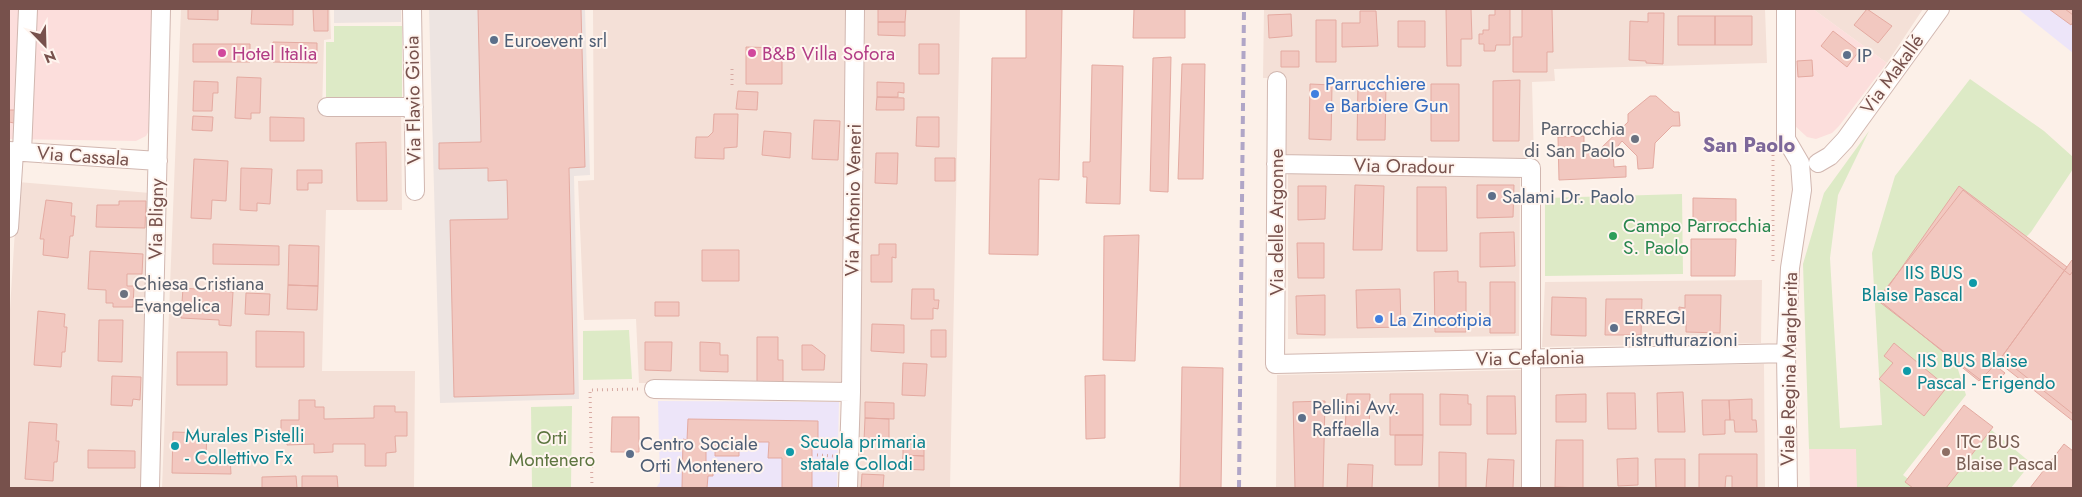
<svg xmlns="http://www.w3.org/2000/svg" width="2082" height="497" viewBox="0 0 2082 497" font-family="Jost,sans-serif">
<rect width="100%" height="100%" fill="#fcf0e8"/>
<!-- residential -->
<path fill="#f4e0d7" d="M181,9H330L331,39L324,40L322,112L401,109L402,210H326L322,371H415L414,488H162Z
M593,9H846L841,385L639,383L636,319L584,320L578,181L594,180Z
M865,9H960L950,488H858Z
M1264,9H1765L1767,63L1554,69L1555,81L1532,82L1534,161L1286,156L1284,78H1263Z
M1813,9H1923L1887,63Z
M1288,170L1520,176L1519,336L1288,339Z
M18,182L150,193L141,488H9V325Z
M1762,280L1761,343L1542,347L1545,282Z
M1764,364L1765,488H1538L1536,368Z
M1523,370L1525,488H1276L1277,375Z"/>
<!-- commercial -->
<path fill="#fcdedc" d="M9,9H155L151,127L146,136L136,141L9,139Z
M1796,9H1813L1887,63L1839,126L1832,133L1816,139L1807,137L1794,125Z
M1864,444L1867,488H1810L1809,449Z"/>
<!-- industrial -->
<path fill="#ede4e1" d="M334,9H401V22L334,23Z
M429,9H585L590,175L574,176L579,399L440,403Z"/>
<!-- education -->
<path fill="#ede5f9" d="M2018,9H2073V53Z
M658,401L839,402L837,488H656L660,482Z"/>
<!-- green -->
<path fill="#ddeac6" d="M334,26H402V104H326V42H334Z
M1970,79L2044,131L2073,157V169L2031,232L2026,237L1956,363L1966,395L1903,475L1920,488H1857L1856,449H1809L1803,264L1824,193L1869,131L1838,195L1830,258L1840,428L1882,425L1872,253L1895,176Z
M1682,194L1683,274L1545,276V198Z
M629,330L632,379L583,380V331Z
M572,406L571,488H532L531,407Z
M1989,428L2031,463L2011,488H1942Z"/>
<!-- building -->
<path fill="#f2c8c0" stroke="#e4aaa1" d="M188,9H218V20L188,19Z
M252,9H293V25L251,24Z
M313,9H328V31H314Z
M478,9H581L585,167L569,168L574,394L454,397L450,220L508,219L507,180L488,181V168L439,169V143L481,142Z
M878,9H906L905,22H878Z
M1026,9H1062L1059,180L1039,179L1038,255L989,254L992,58H1026Z
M1134,9H1185V38H1133Z
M1446,9H1471L1472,39H1461V66H1447Z
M1495,9H1510V45H1496L1495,51H1484V44H1479V34H1483V30H1489V15H1495Z
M1522,9H1552L1553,52H1547V72H1513V37H1522Z
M1867,9L1892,26L1878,43L1854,25Z
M2049,9H2073V22L2071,25Z
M2065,9H2073V15Z
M1360,11H1376L1378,46L1342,47V23H1360Z
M1648,13H1664L1663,64L1646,63V61L1629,60L1630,21L1648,22Z
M1291,14L1292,36L1269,38L1268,15Z
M1678,16H1715V45H1678Z
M1715,16H1752V45H1715Z
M1316,20H1336V62H1316Z
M1398,21H1425V47H1398Z
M878,22H905V36L878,35Z
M1833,31L1859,51L1847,67L1821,46Z
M273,42L317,43V63L273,62Z
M193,44H250V62H193Z
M919,44H939V74H919Z
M746,47L782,48V84H746Z
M1281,51H1299V67H1281Z
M1171,57L1168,192L1150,191L1153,58Z
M1812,60L1813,76L1798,77L1797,61Z
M1182,64H1205L1203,179H1178Z
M1092,65L1123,66L1120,204L1086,203L1087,177H1083V162H1090Z
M237,77L261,78L260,113H251V119L235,118Z
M1520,80L1519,141H1493V81Z
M194,81L218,82V93H213L212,111H193Z
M877,82L904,83V93L898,92V97H877Z
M1310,84L1332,85L1331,140L1309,139Z
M1358,84H1386L1385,140H1357Z
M1431,84H1459V141H1431Z
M738,91L758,92L757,110L736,109Z
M1650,96H1656L1674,112H1679L1680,126H1672L1655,143L1653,168L1638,169L1637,156L1622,141L1613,152L1614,167L1626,166V177L1559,180L1558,137L1584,136V150L1600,149L1628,122V114Z
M877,97L904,98V110H876Z
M9,110H15L14,123L9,122V124Z
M714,114H738L737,147L724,148V159L695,158L696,137H708L713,132Z
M193,116L213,117L212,131L192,130Z
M270,117L304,118V141H270Z
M917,117H939V147L916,146Z
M814,120L840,121L838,160L812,159Z
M764,131L791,133L790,158L762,155Z
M386,142L387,201H357L356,143Z
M876,153H898L897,184L875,183Z
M935,158H955V181H935Z
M194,159L228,161L226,201L212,200L211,219L191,218Z
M241,168L272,169L270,204L257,203V211L240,210Z
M297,170H322V183H308V190H297Z
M1355,185L1384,186L1382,250H1353Z
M1477,185H1514L1513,217L1477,218Z
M1298,186H1326L1325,219L1298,220Z
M1959,186L2067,267L1998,362L1979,381L1879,300Z
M1417,187H1446L1447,251H1417Z
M1963,190L2070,275L2073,271V414L2006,361L2000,369L2005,373L1998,381L1993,378L1987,385L1877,300Z
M1693,198L1736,199V222L1693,221Z
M46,200L72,203L71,216H75L73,236H70L68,258L43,255L44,239H40Z
M119,201H146L145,228L96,227L97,205H119Z
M1514,232L1515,266L1480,267V233Z
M1139,235L1135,361L1103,360L1104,236Z
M1691,239H1736L1735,276H1691Z
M1297,243H1324V278H1298Z
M213,244L279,246V265L213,264Z
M879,244H896V258L892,257V282H871V255H879Z
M289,245L319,246L318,286L288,285Z
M702,250H739V281H702Z
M90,251L143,254L142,274H127V286H134L133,307H113V303H106V290L88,289Z
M2072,260L2073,261V421L1998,362Z
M1458,271V282H1466V332H1435L1434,272Z
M1490,282H1515V333H1490Z
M288,285L318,286L317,310L287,309Z
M183,288L233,292L231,326L219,325V320L181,318Z
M912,289H934V300H939L938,309L933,308V319H911Z
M1400,289L1401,327L1357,328L1356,290Z
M246,293L270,294L269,315L245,314Z
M1325,295V335L1297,334L1296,296Z
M1685,295H1721L1720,333L1686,332V321H1679V307L1685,308Z
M1552,297L1586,298V336L1551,335Z
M1606,299H1642L1641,335H1605Z
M655,302H679V316H655Z
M38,311L65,314L64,327H67L65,352H62L61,367L34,365Z
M99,320H123L122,362L98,361Z
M872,324L904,325V353L871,351Z
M931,330H946V357H931Z
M256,331L304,332V367H256Z
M757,337H778V360H783V382H757Z
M645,342H672L671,371L645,370Z
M700,342L720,343V355H728V372L700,371Z
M1894,343L1947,387L1924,416L1879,379L1893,363L1884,356Z
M802,345H812L825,355L824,370H802Z
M177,352H227V385H177Z
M903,363L927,364L925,396L902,395Z
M1182,367L1223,368L1221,488H1180Z
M1105,375V438L1086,439L1085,376Z
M112,376L141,377L140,400L133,399L132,406L111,405Z
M1683,392L1685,432H1658L1657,393Z
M1607,393H1635L1636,429H1608Z
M1347,394H1370L1369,433L1345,432Z
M1390,394H1423V435H1390Z
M1440,394L1468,395V404H1471V425H1440Z
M1586,394V422H1556V395Z
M1487,396H1515L1516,434H1487Z
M1752,399V420H1756L1757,432H1735L1734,420H1730L1729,400Z
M299,400H315V407H324V419L374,418V406H395V412H407V436H395L396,452L386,453V466H365V444H333V452L314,453V444L287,445V438H281V420H299Z
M1702,400H1729L1730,420H1725V434L1703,435Z
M1325,401L1323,488H1295L1293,402Z
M865,402L894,403V419L865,418Z
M1964,405L1993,427L1946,488H1913L1905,482Z
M612,417H639V452H611Z
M865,418L889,419V441H864Z
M688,419L818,421V448H812V488H782V458H768L769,442H739V456H715V443H706V465H713V476H708L707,488H682L683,439L687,440Z
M29,422L57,424L56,441H59L57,462H54L53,481L25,479Z
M173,432L207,433L206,456L230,457L231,474L172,473Z
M1395,435H1423L1422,465H1395Z
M1556,440H1583V488L1555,487Z
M903,444H924V456L903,455Z
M2064,444L2073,451V488H2030Z
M88,450L135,451V468H88Z
M1439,452L1466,453V488H1439Z
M1699,454H1757V488H1732V476H1726L1725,488H1699Z
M903,455L924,456V470L902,469Z
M1638,458V485L1618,486L1617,459Z
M1488,459L1514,460L1513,488H1486Z
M1655,459H1685V488H1656Z
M1348,464L1373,465L1372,488H1347Z
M862,474L884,475L883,488H861Z
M296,476L297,488H262V477Z
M302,476H337L338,488H302Z"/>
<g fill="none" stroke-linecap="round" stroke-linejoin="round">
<!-- minor casing -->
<g stroke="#d1b7b0" stroke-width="20">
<path id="minor" d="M412,9L415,191
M1786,9V139L1800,163L1802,190L1790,268L1786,353L1788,488
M1277,81L1275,364L1786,353
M327,107H414
M9,151L158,161
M22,152L28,9
M1818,163L1830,156L1845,140L1940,9
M1276,164L1531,168V488
M9,228L14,152
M654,389L851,392
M150,488L161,9
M848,488L851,392L855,9"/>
</g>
<!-- path -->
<path stroke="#d7aaa3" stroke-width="3" stroke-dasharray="1 4" stroke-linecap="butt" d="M732,85V65
M1773,261V152
M817,455L834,456
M592,488L590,390L638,389"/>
<!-- minor -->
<use href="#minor" stroke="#fff" stroke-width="18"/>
<!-- rail -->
<path stroke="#b0a6c7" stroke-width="4" stroke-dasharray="8 5" stroke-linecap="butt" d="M1239,488L1244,9"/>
</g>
<!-- markers -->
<g fill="#5c6f8a" stroke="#fff5ef" stroke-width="2">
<circle cx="494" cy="40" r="5"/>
<circle cx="1847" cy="55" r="5"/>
<circle cx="1492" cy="196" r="5"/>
<circle cx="1614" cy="328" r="5"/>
<circle cx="1302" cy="418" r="5"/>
<circle cx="630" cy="454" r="5"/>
</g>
<g fill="#d1479c" stroke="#fff5ef" stroke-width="2">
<circle cx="222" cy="53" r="5"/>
<circle cx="752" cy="53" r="5"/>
</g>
<g fill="#3f7fe0" stroke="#fff5ef" stroke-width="2">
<circle cx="1315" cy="94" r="5"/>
<circle cx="1379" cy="319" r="5"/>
</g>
<g fill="#6b7280" stroke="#fff5ef" stroke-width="2">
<circle cx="1635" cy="139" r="5"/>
<circle cx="124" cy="294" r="5"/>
</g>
<circle fill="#2e9e5b" stroke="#fff5ef" stroke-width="2" cx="1613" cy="236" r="5"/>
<g fill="#0f9aa8" stroke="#fff5ef" stroke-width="2">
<circle cx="1973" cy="283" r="5"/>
<circle cx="1907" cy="371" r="5"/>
<circle cx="175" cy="446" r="5"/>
<circle cx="790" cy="452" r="5"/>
</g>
<circle fill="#8d6e63" stroke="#fff5ef" stroke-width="2" cx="1946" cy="452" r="5"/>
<g text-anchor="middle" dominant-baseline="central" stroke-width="4" stroke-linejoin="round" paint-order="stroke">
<!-- service labels -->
<g font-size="19" fill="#4e5e75" stroke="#fff5ef" text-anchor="start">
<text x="504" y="40">Euroevent srl</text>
<text x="1857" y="55">IP</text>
<text x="1502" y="196">Salami Dr. Paolo</text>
<text x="1624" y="317">ERREGI<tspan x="1624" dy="22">ristrutturazioni</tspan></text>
<text x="1312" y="407">Pellini Avv.<tspan x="1312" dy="22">Raffaella</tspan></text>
<text x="640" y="443">Centro Sociale<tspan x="640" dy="22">Orti Montenero</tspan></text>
</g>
<!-- hotel labels -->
<g font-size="19" fill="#b23c85" stroke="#fff5ef" text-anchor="start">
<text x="232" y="53">Hotel Italia</text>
<text x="762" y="53">B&amp;B Villa Sofora</text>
</g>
<!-- street labels -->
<g font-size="19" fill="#77514c" stroke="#fff5ef">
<text transform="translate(1892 74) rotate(-54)">Via Makallé</text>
<text transform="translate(413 100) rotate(-91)">Via Flavio Gioia</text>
<text transform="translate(83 156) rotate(4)">Via Cassala</text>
<text transform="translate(1404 166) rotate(1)">Via Oradour</text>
<text transform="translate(853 200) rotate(-89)">Via Antonio Veneri</text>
<text transform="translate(156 219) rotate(-89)">Via Bligny</text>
<text transform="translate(1276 222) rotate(-90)">Via delle Argonne</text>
<text transform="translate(1530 358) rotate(-1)">Via Cefalonia</text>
<text transform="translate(1789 369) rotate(-89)">Viale Regina Margherita</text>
</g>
<!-- shop labels -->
<g font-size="19" fill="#366cbe" stroke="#fff5ef" text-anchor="start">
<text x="1325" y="83">Parrucchiere<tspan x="1325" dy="22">e Barbiere Gun</tspan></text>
<text x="1389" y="319">La Zincotipia</text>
</g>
<!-- worship labels -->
<g font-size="19" fill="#5b616d" stroke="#fff5ef" text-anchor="end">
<text x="1625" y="128">Parrocchia<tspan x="1625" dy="22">di San Paolo</tspan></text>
<text x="134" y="283" text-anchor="start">Chiesa Cristiana<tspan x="134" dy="22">Evangelica</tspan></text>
</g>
<!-- leisure labels -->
<g font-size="19" fill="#27864d" stroke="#fff5ef" text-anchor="start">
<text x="1623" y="225">Campo Parrocchia<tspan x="1623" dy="22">S. Paolo</tspan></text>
</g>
<!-- culture labels -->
<g font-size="19" fill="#0d838f" stroke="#fff5ef" text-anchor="start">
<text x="1963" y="272" text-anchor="end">IIS BUS<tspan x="1963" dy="22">Blaise Pascal</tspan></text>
<text x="1917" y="360">IIS BUS Blaise<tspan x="1917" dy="22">Pascal - Erigendo</tspan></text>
<text x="185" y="435">Murales Pistelli<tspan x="185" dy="22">- Collettivo Fx</tspan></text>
<text x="800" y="441">Scuola primaria<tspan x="800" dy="22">statale Collodi</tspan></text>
</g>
<!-- park labels -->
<g font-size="19" fill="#5e7641" stroke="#fff5ef">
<text x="552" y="437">Orti<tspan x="552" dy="22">Montenero</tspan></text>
</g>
<!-- education labels -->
<g font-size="19" fill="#785e54" stroke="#fff5ef" text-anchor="start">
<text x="1956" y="441">ITC BUS<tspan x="1956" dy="22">Blaise Pascal</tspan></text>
</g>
<!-- neighbourhood labels -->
<g font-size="20" font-weight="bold" fill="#7d689a" stroke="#fff5ef">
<text x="1749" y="145">San Paolo</text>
</g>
</g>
<!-- border -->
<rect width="2082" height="497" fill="none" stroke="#77514c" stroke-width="20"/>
<!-- north arrow -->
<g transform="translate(45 45) rotate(157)" stroke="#fff5ef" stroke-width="4" paint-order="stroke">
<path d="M0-4L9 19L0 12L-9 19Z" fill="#77514c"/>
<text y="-8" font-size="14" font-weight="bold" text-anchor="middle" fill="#77514c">N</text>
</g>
</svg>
